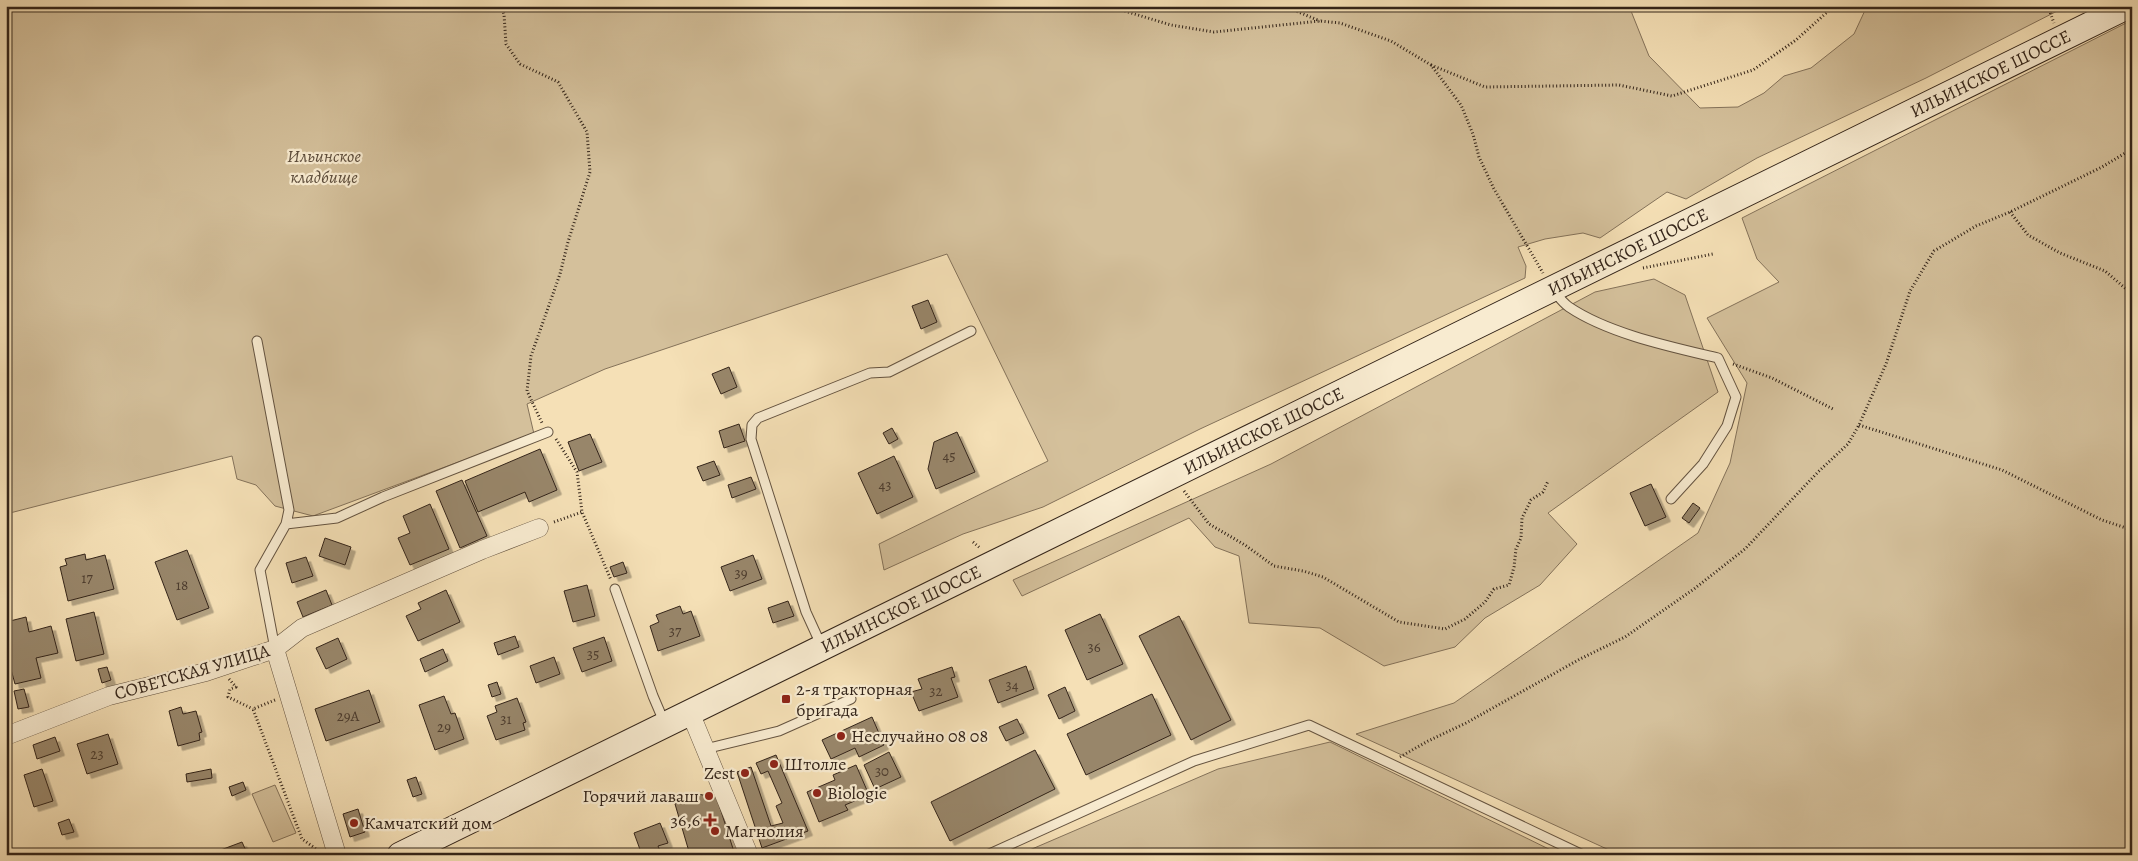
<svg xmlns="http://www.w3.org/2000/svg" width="2138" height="861" viewBox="0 0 2138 861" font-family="Alegreya,serif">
<defs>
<filter id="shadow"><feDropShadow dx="4.5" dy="4.5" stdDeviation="0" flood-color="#0004"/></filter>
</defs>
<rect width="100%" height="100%" fill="#f5e0b6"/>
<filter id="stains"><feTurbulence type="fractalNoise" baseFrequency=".004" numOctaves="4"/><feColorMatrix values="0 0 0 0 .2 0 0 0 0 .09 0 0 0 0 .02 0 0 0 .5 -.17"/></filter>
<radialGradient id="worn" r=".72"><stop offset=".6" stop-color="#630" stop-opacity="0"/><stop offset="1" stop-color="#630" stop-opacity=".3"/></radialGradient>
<!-- green -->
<path fill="#d4c09b" stroke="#84725a" d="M6,6H1629L1649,56L1700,108L1738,107L1764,93L1784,76L1811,68L1854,34L1867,6H2067L1926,78L1757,158L1686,199L1667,192L1600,238L1583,233L1545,239L1518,247L1526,266L1525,278L1200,429L1043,507L963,534L884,570L879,544L1048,461L947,254L605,369L527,404L534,434L313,516L275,506L256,485L237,479L232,456L6,514Z
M2132,20V855H1620L1356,734L1454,703L1698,533L1730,463L1747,383L1707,318L1779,282L1757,259L1742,218Z
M1654,279L1685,295L1718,392L1548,513L1577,544L1540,585L1485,618L1455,647L1384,666L1320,628L1249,623L1239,556L1215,547L1189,518L1022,596L1013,580L1271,464L1595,292Z
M1330,742L1561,855H1018L1218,769Z
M275,785L296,833L273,842L252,794Z"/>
<!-- building -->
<path fill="#98866b" stroke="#332419" filter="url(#shadow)" d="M928,300L937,322L921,329L912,306Z
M729,367L737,387L721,394L712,374Z
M739,424L745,441L724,448L719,431Z
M892,428L898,439L889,444L883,433Z
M957,432L975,472L936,489L928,469L934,442Z
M590,434L602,462L579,471L568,442Z
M540,449L557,490L529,502L525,492L478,512L465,481Z
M894,456L913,497L877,514L858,473Z
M714,461L720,475L703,481L697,467Z
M751,477L756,489L732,498L728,485Z
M462,480L487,536L460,548L436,491Z
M1651,484L1666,517L1645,526L1630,493Z
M1693,503L1700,508L1689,523L1682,518Z
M430,504L449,549L410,565L398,538L410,533L403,516Z
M325,538L351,547L345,565L319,556Z
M187,550L209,608L177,620L155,562Z
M85,554L86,560L105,555L114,589L68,601L60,567L67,565L65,559Z
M753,555L762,579L730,591L721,567Z
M306,557L313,576L292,583L286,563Z
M623,562L627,573L614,577L610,567Z
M587,585L595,616L573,622L564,591Z
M326,590L332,605L303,617L297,602Z
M446,590L460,622L418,641L406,616L421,609L418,603Z
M788,601L794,616L773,623L768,608Z
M680,606L683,614L691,611L700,636L658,651L650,626L659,622L656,615Z
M94,612L104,654L76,661L66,619Z
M1100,614L1123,664L1087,680L1065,630Z
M1179,616L1231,720L1191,740L1139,636Z
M26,617L29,632L51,626L58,653L36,658L41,678L15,684L6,651V622Z
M515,636L519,647L498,655L494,643Z
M604,637L612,661L582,672L573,648Z
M338,638L347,659L326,669L316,648Z
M443,649L448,661L425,672L420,659Z
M554,657L560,674L536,683L530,666Z
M1026,666L1034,689L998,703L989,680Z
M107,667L111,680L102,683L98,669Z
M952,667L955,677L951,678L958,697L919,711L911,692L922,689L918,679Z
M497,682L501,694L492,697L488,685Z
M1065,687L1075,711L1059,719L1048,695Z
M24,689L29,707L18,709L14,691Z
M369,690L380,722L326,741L315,709Z
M1152,694L1171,735L1086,775L1067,734Z
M444,696L451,714L455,713L464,739L435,750L419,705Z
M517,698L526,722L523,723L525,730L496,740L487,716L497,712L495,706Z
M181,707L183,714L196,711L202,732L199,733L200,740L178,746L169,711Z
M872,717L884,745L859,757L855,748L831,759L822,740Z
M1017,719L1024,733L1006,741L999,727Z
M108,734L118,764L87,774L77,744Z
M55,737L60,751L37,759L33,745Z
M1035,750L1055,789L950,841L931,802Z
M889,752L901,777L875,789L864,765Z
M776,755L808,831L762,848L737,772L751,767L771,826L783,823L776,806L782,803L768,771L761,774L756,763Z
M856,765L869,795L845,805L848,810L819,822L807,792L835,780L833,775Z
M42,769L53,801L34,807L24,775Z
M211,769L212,778L187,782L186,774Z
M416,777L422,794L413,797L407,780Z
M243,782L246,790L232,796L229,787Z
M715,792L735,855H690L675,804L686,800L693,793L703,795Z
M358,809L365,832L350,837L343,814Z
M69,819L74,832L62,835L58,823Z
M660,823L668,843L658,846L661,853L642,855L634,833Z
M242,842L248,855H211L210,854Z"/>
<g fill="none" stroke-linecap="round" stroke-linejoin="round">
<!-- service casing -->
<g stroke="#645340" stroke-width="11">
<path id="service" d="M1553,290C1558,296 1563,303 1569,307C1609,334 1672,347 1718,358L1736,397L1727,426L1703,464L1671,499
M257,341L289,510L286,524
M615,589L653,696L665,724
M822,647L806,612L751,439L752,425L758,418L870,373L889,372L971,331
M275,649L260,570L286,524L337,518L383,497L548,432
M705,749L779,731L851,699
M987,855L1194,761L1309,725L1583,855"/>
</g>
<!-- minor casing -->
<g stroke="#645340" stroke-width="19">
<path id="minor" d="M275,649L337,855
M690,712L749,855
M6,736L109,696L206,672L275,649L302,628L482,550L539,528"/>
</g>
<!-- secondary casing -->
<g stroke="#332419" stroke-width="27">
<g id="secondary">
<path id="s1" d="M400,855L2128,6"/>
</g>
</g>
<!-- path -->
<path stroke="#332419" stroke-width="3" stroke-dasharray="1 2.5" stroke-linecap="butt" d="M501,6L504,14L506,44L520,64L558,82L587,132L590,172L568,242L560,274L531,356L527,391L542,423
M1108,6L1171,25L1214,32L1320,21L1340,23L1391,41L1431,65L1461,105L1473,134L1479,157L1494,189L1543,273
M1284,6L1320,21
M2051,6L2050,12L2054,23
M1431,65L1485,87L1619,85L1672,96L1753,70L1796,40L1834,6
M2010,212L2028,235L2060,253L2105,271L2132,294
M1643,268L1713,254
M1733,364L1772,378L1833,409
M1859,425L2002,470L2102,520L2132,530
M556,439L577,472L582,512L611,580
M1184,491L1209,524L1245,545L1274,566L1303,571L1323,577L1399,622L1445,629L1465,619L1485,602L1494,589L1509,585L1514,567L1516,549L1521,538L1522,518L1531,500L1543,492L1548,481
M554,522L582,512
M973,542L980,548
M229,679L236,687L230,689L228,697L253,709
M275,700L253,709L302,839L319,851
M1400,757L1428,741L1466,723L1580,659L1625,637L1694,589L1745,549L1818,472L1848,444L1859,425L1886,364L1910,291L1934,251L1976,226L2010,212L2102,167L2132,149"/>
<!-- service -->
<use href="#service" stroke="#f8ebd0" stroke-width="9"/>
<!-- minor -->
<use href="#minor" stroke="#f8ebd0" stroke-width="18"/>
<!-- secondary -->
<use href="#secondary" stroke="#f8ebd0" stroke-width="25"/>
</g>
<!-- markers -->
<g fill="#8f2418" stroke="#f8ebd0" stroke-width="2">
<rect x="781" y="694" width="10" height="10" rx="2.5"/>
<circle cx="841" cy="736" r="5"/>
<circle cx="774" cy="764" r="5"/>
<circle cx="745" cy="773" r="5"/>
<circle cx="817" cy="793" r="5"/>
<circle cx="709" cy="796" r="5"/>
<path d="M707.5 812.5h5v5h5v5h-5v5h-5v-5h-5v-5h5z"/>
<circle cx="354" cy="823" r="5"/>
<circle cx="715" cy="831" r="5"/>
</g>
<g text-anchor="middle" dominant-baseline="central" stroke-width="4.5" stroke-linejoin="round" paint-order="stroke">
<!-- number labels -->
<g font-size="15" fill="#4c3c2e">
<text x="949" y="456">45</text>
<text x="885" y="485">43</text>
<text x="741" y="573">39</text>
<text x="87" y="578">17</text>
<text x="182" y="585">18</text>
<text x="675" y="631">37</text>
<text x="1094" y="647">36</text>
<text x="593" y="654">35</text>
<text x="1012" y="685">34</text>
<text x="936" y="691">32</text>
<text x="348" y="716">29А</text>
<text x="506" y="719">31</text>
<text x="444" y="727">29</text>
<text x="97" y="754">23</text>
<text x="882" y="771">30</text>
</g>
<!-- street labels -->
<g font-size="18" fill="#332419" stroke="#f8ebd0">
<text stroke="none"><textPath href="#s1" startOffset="1772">ИЛЬИНСКОЕ ШОССЕ</textPath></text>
<text stroke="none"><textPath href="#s1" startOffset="1368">ИЛЬИНСКОЕ ШОССЕ</textPath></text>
<text stroke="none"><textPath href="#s1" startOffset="962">ИЛЬИНСКОЕ ШОССЕ</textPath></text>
<text stroke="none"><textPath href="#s1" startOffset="558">ИЛЬИНСКОЕ ШОССЕ</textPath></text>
<text transform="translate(192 672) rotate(-16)">СОВЕТСКАЯ УЛИЦА</text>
</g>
<!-- park labels -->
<g font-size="18" font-style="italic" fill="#5b4b3a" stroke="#f8ebd0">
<text x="324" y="156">Ильинское<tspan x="324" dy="21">кладбище</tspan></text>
</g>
<!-- poi labels -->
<g font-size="18" fill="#332419" stroke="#f8ebd0" text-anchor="start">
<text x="796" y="689">2-я тракторная<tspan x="796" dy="21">бригада</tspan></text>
<text x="851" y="736">Неслучайно 08 08</text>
<text x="784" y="764">Штолле</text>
<text x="735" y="773" text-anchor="end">Zest</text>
<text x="827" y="793">Biologie</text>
<text x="699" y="796" text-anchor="end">Горячий лаваш</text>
<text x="700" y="820" text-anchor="end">36,6</text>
<text x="364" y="823">Камчатский дом</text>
<text x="725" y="831">Магнолия</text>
</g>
</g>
<!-- margin -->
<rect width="2138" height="861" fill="none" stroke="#f5e0b6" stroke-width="25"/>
<rect x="8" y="8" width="2123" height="846" fill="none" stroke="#332419" stroke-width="2.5"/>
<rect x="12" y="12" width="2113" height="836" fill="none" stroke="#332419"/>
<rect width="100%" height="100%" filter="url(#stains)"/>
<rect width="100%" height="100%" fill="url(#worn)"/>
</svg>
